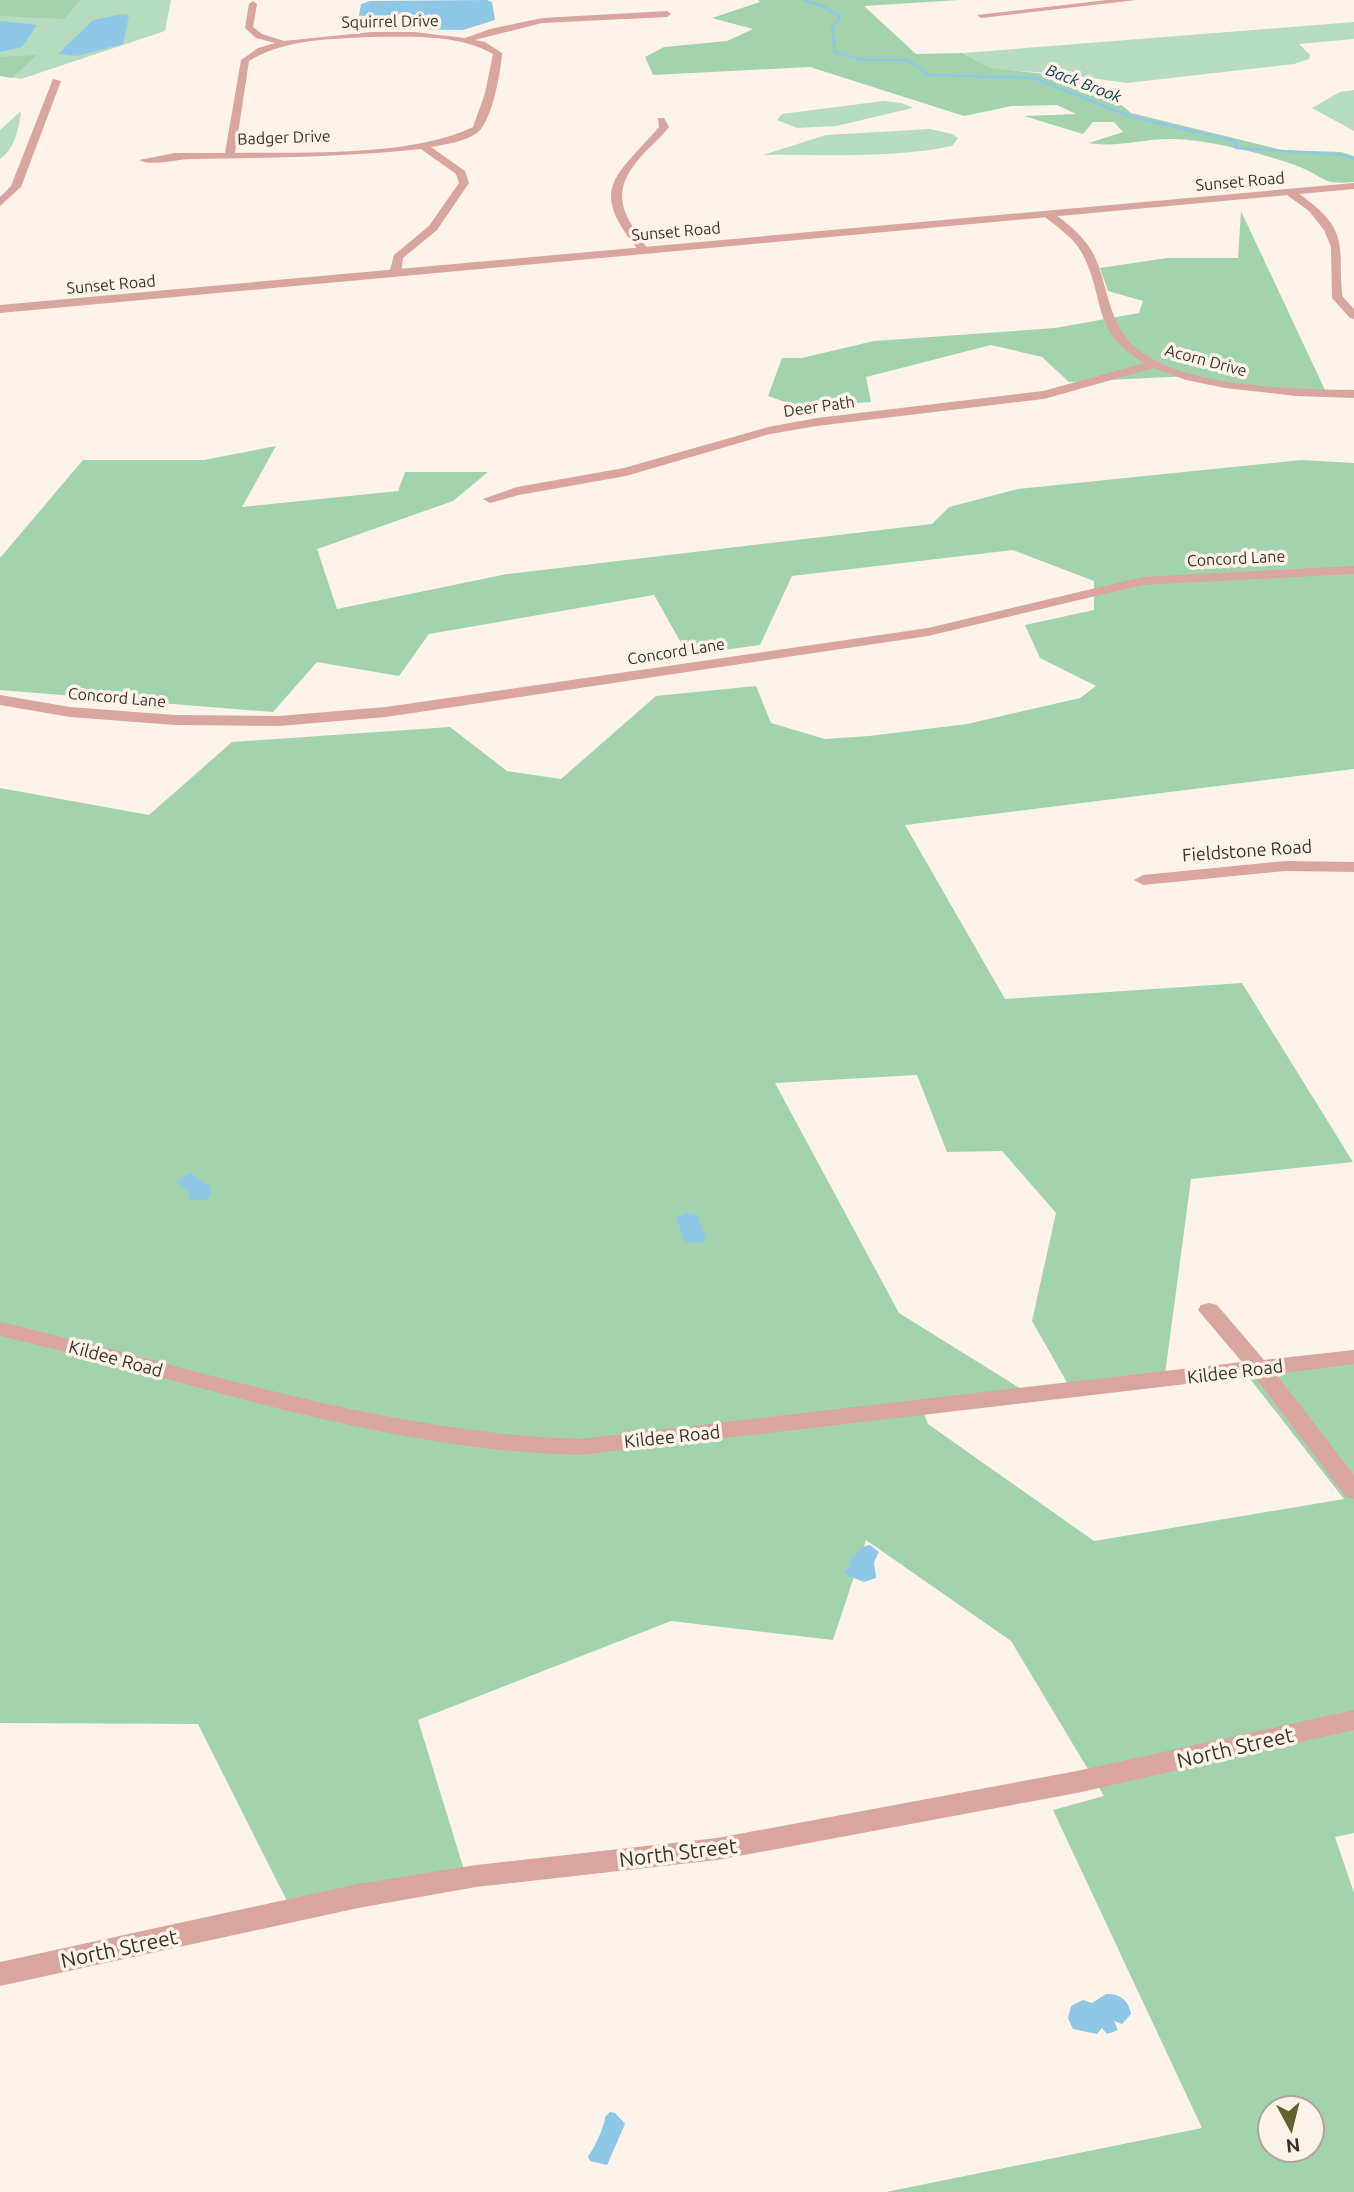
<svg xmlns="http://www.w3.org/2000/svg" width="1354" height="2192" viewBox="0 0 1354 2192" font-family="Ubuntu,sans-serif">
<rect width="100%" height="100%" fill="#fef3e9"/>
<!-- green -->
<path fill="#b6dbbe" d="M0,0H171L165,31L21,79L0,75Z
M1354,22V39L1299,44L1310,55L1309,59L1294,64L1127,83L1062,74L992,69L964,53Z
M1354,90V131L1312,108L1340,92Z
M883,101L902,103L913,108L836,126L797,128L777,120L782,114Z
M21,111C19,128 15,149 0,159V130Z
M930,129L952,134L958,138L952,146C890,159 826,154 763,155L826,135Z"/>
<!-- forest -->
<path fill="#a2d3ad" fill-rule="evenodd" d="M0,0H80L64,19L0,16Z
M758,0H959L864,6L916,54L963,53L991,68L1090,79L1131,113L1282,150L1341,152L1354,156V182C1320,185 1327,178 1300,167C1267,154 1209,140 1174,139C1145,138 1117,148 1089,143L1123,132L1114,122H1093L1083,134L1024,116L1076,114L1057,105L1012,106L964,116L810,67L653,75L645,57L664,47L727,41L753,29L712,18L760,2Z
M37,55L12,78L0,76V57Z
M1241,211L1326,392L1232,387L1189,376L1069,382L1042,357L991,345L866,377L871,402L800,407L768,396L782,358H802L874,341L1055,328L1139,313L1143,301L1108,291L1100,268L1167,258H1238Z
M276,446L242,507L398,491L405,472H488L453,501L317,549L337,609L507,574L932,524L949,507L1018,489L1301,460L1354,463V769L905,825L1005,999L1242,983L1353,1162L1191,1179L1165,1374L1069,1386L1032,1321L1056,1213L1002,1151L947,1152L917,1075L775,1083L899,1313L1023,1390L919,1401L928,1424L1094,1541L1344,1499L1240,1366L1354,1354V1833L1335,1837L1354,1893V2192H886L1202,2128L1053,1810L1104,1796L1011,1641L866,1540L833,1640L671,1621L418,1720L465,1873L292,1911L198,1724L0,1723V788L149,815L232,742L450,727L507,771L561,779L656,696L756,686L771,723L825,739L869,736L967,724L1080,698L1096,686L1040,658L1025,625L1094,610V581L1013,550L792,576L760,645L688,655L654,595L429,634L399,676L317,662L273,712L0,690V558L83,460H204ZM1270,2108H1312V2150H1270Z"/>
<!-- water -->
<path fill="#8fc7e7" d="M487,0L492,2L495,20L463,30L374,29L366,27L359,15L361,4L370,1Z
M122,14L129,15L123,44L77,56L58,54L93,20Z
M0,21L37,25L22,47L0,52Z
M190,1173L211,1186L210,1195L205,1200L189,1199V1192L176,1182Z
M686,1213L697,1215L706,1239L701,1243L685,1242L676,1218Z
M870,1545L879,1552L874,1562L876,1578L864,1582L846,1575L844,1571L850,1568V1559L857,1554L861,1547Z
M1106,1994C1119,1993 1129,2000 1131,2014L1122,2024L1114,2021L1118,2030L1107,2034L1102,2028L1097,2034L1073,2029L1068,2018L1071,2006L1083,2000L1092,2003Z
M610,2112L615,2113L625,2124L607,2165L590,2161L588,2156C593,2152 605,2125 605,2117Z"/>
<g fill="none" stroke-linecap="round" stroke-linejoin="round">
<!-- stream -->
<path stroke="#8fc7e7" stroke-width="2.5" d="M803,0L823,6L840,17L832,28L835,52L862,60H908L929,75L1034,78L1132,117L1235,141L1236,148L1343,155L1354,159"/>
<!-- minor -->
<path fill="#d8a69e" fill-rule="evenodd" d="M1107,0H1136L981,18L977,15Z
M253,1L257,4L253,27L262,34L284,41L371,32H414L465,38L490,29L542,18L667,11L671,14L667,17L542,23L475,40L485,42L502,53C501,71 492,121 478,132C465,142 447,144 431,147L465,171L469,183L437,230L403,258L401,274L395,277L389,274L394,255L429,226L459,183L456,174L421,149C345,157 268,158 191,159C177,159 150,167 139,160L175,153H225L241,60L258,48L275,43L256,38L245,28L249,4ZM371,37C412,37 457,34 493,54L485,93L473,127C411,157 304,152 235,153L249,61C285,39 330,39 371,37Z
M53,79L61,81L21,187L0,206V197L11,186Z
M658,118H664L669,127C662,136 654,143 646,151C608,191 620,211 649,250L644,253L640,252C587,188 615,178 659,127Z
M1287,191C1297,190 1304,197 1311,203C1349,233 1338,251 1342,292L1343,297L1354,309V319L1350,318L1332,298L1331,247L1324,230L1309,211L1287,195Z
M1045,213C1053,212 1057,216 1064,221C1076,231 1088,242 1095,257C1109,289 1108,324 1136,348C1183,388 1294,389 1354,390V398L1296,396L1225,388L1186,380L1154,368L1044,399L817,426L770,434L626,476L519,495L490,503L483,499L517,487L624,468L768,427L817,418L1043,391L1145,363C1091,333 1106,301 1083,255C1075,239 1059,228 1045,217Z
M1354,566V574L1142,585L928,636L386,717L279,726L175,725L70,717L0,705V695L70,707L175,715L279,716L386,707L928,628L1142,577Z
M1285,861L1354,862V872L1285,871L1143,885L1134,880L1143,875Z
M1209,1303L1217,1305L1264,1360L1354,1350V1364L1276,1374L1354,1475V1499L1346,1497L1254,1376L580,1455C381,1450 192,1381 0,1336V1322C192,1366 381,1433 580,1439L1242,1362L1198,1310L1201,1305Z
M1354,1710V1730L1077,1793L717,1860L476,1887L358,1908L0,1986V1962L358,1884L476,1865L717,1838L1077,1771Z"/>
<!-- tertiary -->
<path fill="#d8a69e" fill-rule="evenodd" d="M1354,183V189L0,313V305Z"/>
</g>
<g text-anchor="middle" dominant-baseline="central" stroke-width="7" stroke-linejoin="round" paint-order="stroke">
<!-- far-street labels -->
<g font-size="16" fill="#3c3128" stroke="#fef3e9">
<text transform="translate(390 21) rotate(-1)">Squirrel Drive</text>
<text transform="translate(284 137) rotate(-2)">Badger Drive</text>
<text transform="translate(1240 181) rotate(-5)">Sunset Road</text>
<text transform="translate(676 231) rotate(-5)">Sunset Road</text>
<text transform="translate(111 284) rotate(-5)">Sunset Road</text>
<text transform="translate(1206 360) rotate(15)">Acorn Drive</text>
<text transform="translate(819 406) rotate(-8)">Deer Path</text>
<text transform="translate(1236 558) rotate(-3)">Concord Lane</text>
<text transform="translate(676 651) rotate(-9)">Concord Lane</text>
<text transform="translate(117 697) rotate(5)">Concord Lane</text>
</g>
<!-- far-water labels -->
<g font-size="16" font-style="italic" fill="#09384f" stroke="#fef3e9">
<text transform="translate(1084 83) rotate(21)">Back Brook</text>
</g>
<!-- street labels -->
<g font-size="18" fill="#3c3128" stroke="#fef3e9">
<text transform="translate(1247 850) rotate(-4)">Fieldstone Road</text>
<text transform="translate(116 1358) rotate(15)">Kildee Road</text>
<text transform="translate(1235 1371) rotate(-7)">Kildee Road</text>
<text transform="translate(672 1436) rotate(-6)">Kildee Road</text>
</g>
<!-- near-street labels -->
<g font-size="21" fill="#3c3128" stroke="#fef3e9">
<text transform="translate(1235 1747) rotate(-13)">North Street</text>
<text transform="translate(678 1852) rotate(-7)">North Street</text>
<text transform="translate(119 1948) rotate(-12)">North Street</text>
</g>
</g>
<!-- north arrow -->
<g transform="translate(1291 2129) rotate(173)"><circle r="33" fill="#fef3e9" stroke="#b0a59c" stroke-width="2"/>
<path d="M0-5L12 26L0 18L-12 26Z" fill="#62622f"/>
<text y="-10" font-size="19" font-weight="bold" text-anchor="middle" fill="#3c3128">N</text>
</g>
</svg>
